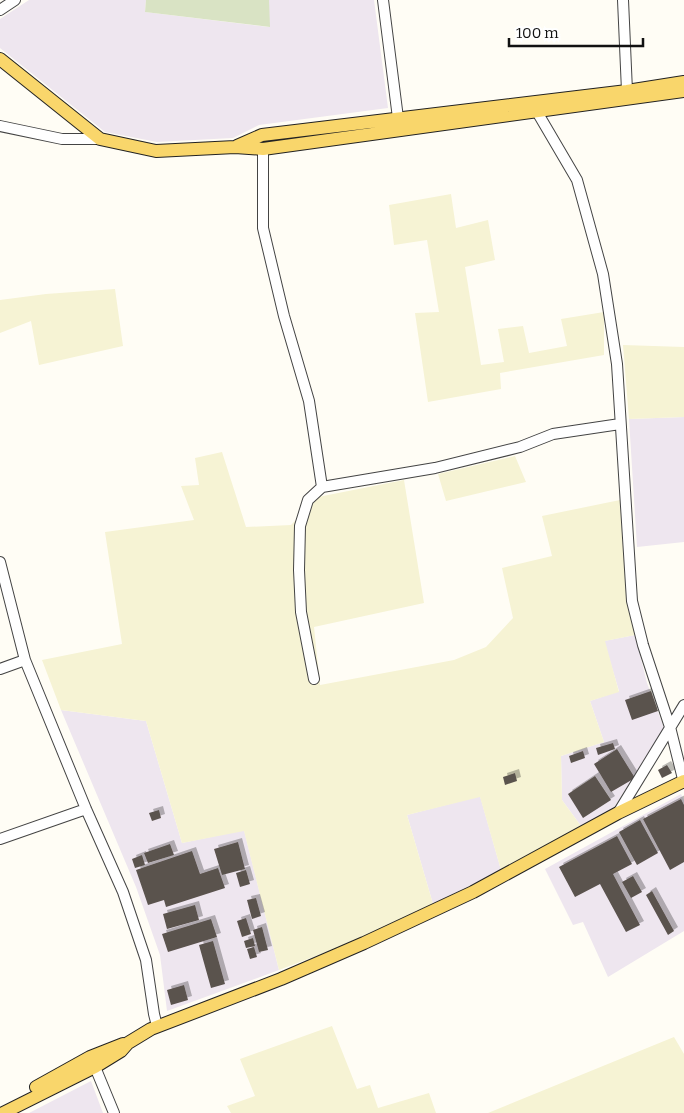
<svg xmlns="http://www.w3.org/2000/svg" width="684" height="1113" viewBox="0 0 684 1113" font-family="Bitter,serif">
<defs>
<filter id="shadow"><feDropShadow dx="4" dy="-4" stdDeviation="0" flood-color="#0004"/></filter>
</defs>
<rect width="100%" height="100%" fill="#fffdf5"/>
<!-- industrial -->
<path fill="#eee6ef" d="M29,0H146L145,12L269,27V0H374L388,108L259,125L233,138L157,142L105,132L0,48V19Z
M684,417V542L637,547L629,419Z
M635,635L647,683L664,728L613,809L581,826L562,800L561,756L604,742L590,701L619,691L604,641Z
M61,710L146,721L182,843L244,830L279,970L167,1011L160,955L136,887Z
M681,794L684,800V931L608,977L583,922L573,925L545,869Z
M480,796L501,870L433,904L407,815Z
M91,1081L103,1113H29Z"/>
<!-- farmland -->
<path fill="#f6f3d4" d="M451,194L456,228L488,220L495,260L465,267L481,365L504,362L498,329L523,326L529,353L567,346L561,319L604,312V355L500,373L501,389L428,402L415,313L439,312L427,240L394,245L389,205Z
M115,289L123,346L39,365L31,321L0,333V300L46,294Z
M623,345L684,347V417L629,419Z
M222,452L246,527L291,525L318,497L404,480L424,603L314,627L320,685L454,660L486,647L513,618L502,568L552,556L542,516L620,500L627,604L635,635L605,641L619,692L590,701L604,742L561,756L562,800L581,826L501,870L480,797L407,815L433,904L363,938L279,970L244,831L182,843L146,721L61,710L42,660L122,644L105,532L194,520L181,486L199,485L195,458Z
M515,456L526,482L446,501L438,474Z
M332,1026L357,1089L370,1085L378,1108L429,1093L436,1113H231L227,1106L255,1096L240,1059Z
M674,1037L684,1054V1113H488Z"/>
<!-- cemetery -->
<path fill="#d9e3c4" d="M146,0H269L270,27L145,12Z"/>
<!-- building -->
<path fill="#5a524d" filter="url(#shadow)" d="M651,691L658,711L632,720L625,700Z
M613,743L615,749L598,755L596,748Z
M617,749L635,778L611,792L594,764Z
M583,751L585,758L571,763L569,756Z
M667,765L672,773L662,778L658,770Z
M515,773L517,781L505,785L503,777Z
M595,776L611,800L583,818L568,794Z
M681,799L684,805V862L670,870L643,819Z
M159,810L161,818L152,821L149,813Z
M640,820L658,853L637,865L619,832Z
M617,836L632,864L613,874L640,925L626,932L600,884L575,897L559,867Z
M238,842L245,869L222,875L214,849Z
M170,844L174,855L148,863L144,853Z
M192,851L200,874L218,868L225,888L166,907L164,900L148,905L136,870Z
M142,855L145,865L135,868L132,859Z
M246,870L250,884L240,887L236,873Z
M633,876L642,892L631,898L622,882Z
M652,891L674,931L668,935L646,895Z
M256,898L261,916L252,919L247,900Z
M195,905L199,920L167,929L163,914Z
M246,918L251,934L242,937L237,921Z
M211,919L217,937L168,952L162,934Z
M262,927L268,950L259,952L253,930Z
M253,938L255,946L246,948L244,941Z
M213,941L225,984L211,988L199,945Z
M254,947L257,957L250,959L247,949Z
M184,985L188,1000L171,1005L167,990Z"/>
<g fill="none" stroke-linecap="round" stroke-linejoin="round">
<!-- minor casing -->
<g stroke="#444" stroke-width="12">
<path id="minor" d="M383,0L398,118
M623,0L627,91
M0,10L15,0
M533,105L577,180L603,274L617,364L632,601L643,645L670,727L684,783
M0,126L62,139H100
M263,149V228L284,316L309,401L322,487L435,468L520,447L553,434L620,424
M0,562L25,660L86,809L123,892L146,960L154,1014L157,1026
M0,669L25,660
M314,679L301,612L299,570L300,526L308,500L322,487
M618,813L684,705
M0,839L86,809
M95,1067L114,1113"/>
</g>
<!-- major casing -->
<g stroke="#222" stroke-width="14">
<path id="major" d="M0,59L100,139L156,151L235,147L263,149L684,91
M237,146L262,135L627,91L684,82
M36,1087L90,1057L123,1044
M3,1113L95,1067L121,1051L128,1043L151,1029L281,979L364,943L473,892L618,813L684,781"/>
</g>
<!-- minor -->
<use href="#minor" stroke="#fff" stroke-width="10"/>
<!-- major -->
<use href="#major" stroke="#f9d66b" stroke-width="12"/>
</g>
<!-- scale -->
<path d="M509 38v8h134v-8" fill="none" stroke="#111111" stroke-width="2.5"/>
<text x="516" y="38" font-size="15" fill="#111111" stroke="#ffffff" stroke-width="4" paint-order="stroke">100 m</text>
</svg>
